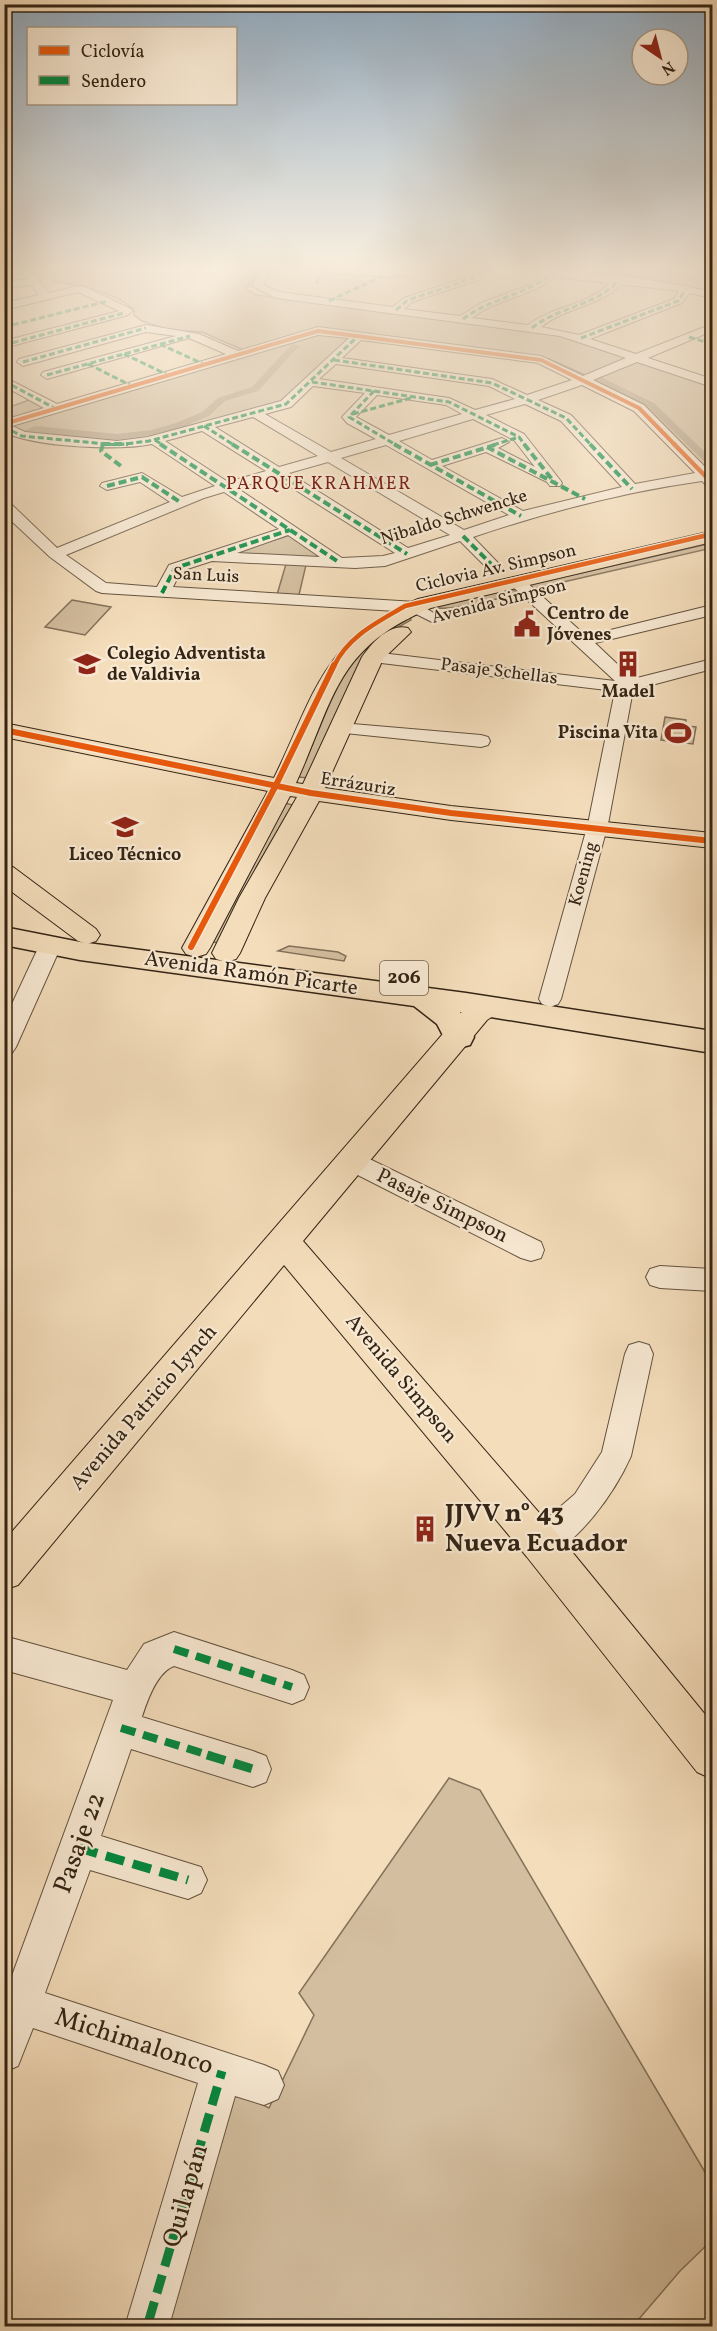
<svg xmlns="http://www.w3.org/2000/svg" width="717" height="2331" viewBox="0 0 717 2331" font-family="Vollkorn,serif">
<rect width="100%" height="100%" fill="#f4ddbb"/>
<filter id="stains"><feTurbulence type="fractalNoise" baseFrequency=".00333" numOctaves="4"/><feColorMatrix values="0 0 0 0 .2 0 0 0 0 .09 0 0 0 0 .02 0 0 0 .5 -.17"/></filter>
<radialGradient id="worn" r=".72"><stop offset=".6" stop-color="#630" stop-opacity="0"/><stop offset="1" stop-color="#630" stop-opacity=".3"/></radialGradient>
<!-- green -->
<path fill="#d3be9f" stroke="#83715a" stroke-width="1.5" d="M46,270H258L246,289L256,295L556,333L712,386V478L642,407L592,382V378L549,359L317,328L243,350L202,332L169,330L142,321L134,315V310C117,293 79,284 55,282Z
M552,270H712V292L689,287L617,281Z
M321,334L348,337L350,339L283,404L137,442L27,435L11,428L14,425Z
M32,399L47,407L5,421L4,409Z
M290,535L331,558L234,554V552Z
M712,543V548L533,589L528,585Z
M286,564L306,565L298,599L276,598Z
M510,588L516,592C504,599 444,612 434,607Z
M72,600L111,607L85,635L45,627Z
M410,617L411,620L393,630L309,778L298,777L295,774L348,663L387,629Z
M665,717L686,720V726L696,727L693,744L661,740Z
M284,803L293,805L220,943L212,942Z
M289,946L338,952L346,956L344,961L278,951Z
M449,1778L480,1790L712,2184V2240L680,2271L633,2326H141L159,2320L229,2088L269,2108L314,2015L299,1993Z"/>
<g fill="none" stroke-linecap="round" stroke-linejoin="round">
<!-- canal -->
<path fill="#b29e83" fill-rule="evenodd" d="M292,344L299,346L258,391L225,401L209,416L183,427L151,435L117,440L35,432L28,434L23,431L35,426L117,434L151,430L176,423L202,412L218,398L252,387Z
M599,376L654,403L712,459V467L709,466L648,407L596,381L595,379Z"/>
<!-- minor casing -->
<g stroke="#63523e" stroke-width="2">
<path id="minor" d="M20,270H31L49,293L78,286L85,287L133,310L128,315L4,348V341L119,311L78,292L4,310V303L39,295L31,285L4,288V282L27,279Z
M260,270H271L263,285L279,292L393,307L404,298L473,275L478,270H489L481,279L412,302L404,309L460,316L481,303L529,285L544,275L523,270C584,270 653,278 712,292V298L689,293L682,303L590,339L636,354L712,324V331L648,358L712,379V387L637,362L593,380L644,405L711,473L712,487L707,486L702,481C624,492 547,512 473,537L499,564L491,569L486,567L460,541L385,566L355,568L212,561L181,571L173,587L416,602L440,617L432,622L412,612L102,593L96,591L50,557L4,514V501L9,502L57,548L170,502L140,482L107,490L100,486L102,483L142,473L182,497L215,486L152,444C119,451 34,447 4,432V420L44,408L4,386V377L57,404L226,354L189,338L47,379L41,375L43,372L176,336L146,332L23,366L17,362L19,359L146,325L199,334L238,351L318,327L541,356L583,376L626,358L560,336L276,298L252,286ZM555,277L610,283C588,305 553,306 528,325L472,318C497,298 531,297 555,277ZM621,284L679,291L674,299L579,335L541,327C565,307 598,308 621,284ZM318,335L349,338L281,401L148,437L117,441L25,432L12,426ZM361,340L538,363L572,380L527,395L492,379L342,358ZM336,364L489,386L515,399L475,410L449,398L319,379ZM582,385L634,411L695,473L635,484L571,415L538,400ZM313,386L365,393L342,417L347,423L376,439L331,452L265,414L291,407ZM377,395L446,405L462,414L389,435L356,417ZM525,404L561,421L622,487L523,511L442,466L486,452L547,482L550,486H560L562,483L560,480L524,434L486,415ZM253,417L318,456L279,467L215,427ZM473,419L514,440L535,467L498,448L509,442L502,438L432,460L399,441ZM202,431L266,471L228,482L165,441ZM386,445L509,515L464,530L341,458ZM328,462L450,535L408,548L289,473ZM275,477L395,553L383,556L342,558L237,488ZM224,492L279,529L169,565L157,587L106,583L66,555L204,498ZM288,535L320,557L237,553Z
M323,270H436L431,273L387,277L328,273Z
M517,577L523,579L586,636L712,605V615L595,643L633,679L712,659V669L633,690L608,824L561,999L558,1004L550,1007L542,1004L539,999L588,824L615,691L373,662L367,661L364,657L367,653L373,652L615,681L511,585L509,582Z
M341,723L481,735L488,737L490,741L488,745L481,747L335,732L332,728L335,724Z
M51,937L59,939L62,944L16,1047L12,1053L4,1055V1021L40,944L43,939Z
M353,1151L541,1242L544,1250L541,1258L531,1261L521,1258L344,1168L340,1161L344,1154Z
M660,1266L712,1269V1291L660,1288L650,1285L646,1277L650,1269Z
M639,1342L649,1345L653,1354L631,1456C615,1492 579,1544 541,1559L530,1555L525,1544L530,1533L575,1494L602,1452L625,1354L629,1345Z
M174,1632L292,1670L304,1675L309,1687L304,1699L292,1704L174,1666C157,1672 147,1701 142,1717L253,1751L266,1756L271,1769L266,1782L253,1787L131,1749L101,1836L201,1867L207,1880L201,1893L188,1899L90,1870L45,1993L264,2065L278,2071L284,2085L278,2099L264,2105L235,2096L169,2326H129L127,2320L198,2083L33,2028L18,2066L4,2072V1980L10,1981L113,1700L4,1670V1636L127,1670L144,1644Z"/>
</g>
<!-- major casing -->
<g stroke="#332415" stroke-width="2">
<path id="major" d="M712,531V542L431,608C335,648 335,698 296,783L303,784L362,657C372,643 389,623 408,628L411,632L383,659L325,788L451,806L712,833V848L451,820L319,801L265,898L240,953L236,959L226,962L216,959L212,953L239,898L297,797L290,796L210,948L206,954L196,957L186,954L182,948L268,791L4,737V723L274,778C315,694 322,638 418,599Z
M4,865L13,867L96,929L100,935L96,941L87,944L78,941L4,886Z
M486,997L496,1000L500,1007L496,1014L487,1020L303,1241L555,1531L712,1723V1779L697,1772L527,1557L284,1265L18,1585L4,1590V1541L467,1006Z"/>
</g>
<!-- highway casing -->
<g stroke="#332415" stroke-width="3">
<path id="highway" d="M4,927L80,942L466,993L712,1031V1053L460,1012L474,1037L470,1045L459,1048L448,1045L437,1024L414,1006L80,960L4,945Z"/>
</g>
<!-- minor -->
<use href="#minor" fill="#f8e9d3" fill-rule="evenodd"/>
<!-- major -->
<use href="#major" fill="#f4ddbb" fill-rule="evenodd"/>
<!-- highway -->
<use href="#highway" fill="#f4ddbb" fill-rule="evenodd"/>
<!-- quiet-far3 -->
<path stroke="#00873e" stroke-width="3" stroke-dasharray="6 3" stroke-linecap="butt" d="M316,283L325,270
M329,301L387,274
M396,310L408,300L477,277L484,270
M463,319C491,298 526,295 553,273
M4,327L108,301
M532,328C558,307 594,306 617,282
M689,337L712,344
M581,338L678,301L686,289
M160,344L203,364
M4,345L124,313
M124,354L168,375
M334,360L492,383L566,418L591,445
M23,362L146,328
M88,364L132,386
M47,375L190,336
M4,381L56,409
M312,382L449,402L519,437L525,445
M374,391L349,417L396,445
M353,414L411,398
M204,426L234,445
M4,427L22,436L117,445L149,441L286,404L357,337
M155,440L163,445
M493,445L519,437"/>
<!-- quiet-far2 -->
<path stroke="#00873e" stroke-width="4" stroke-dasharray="8 4" stroke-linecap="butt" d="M102,444H128
M103,444L101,451L121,466
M160,444L337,561
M232,444L407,554
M394,444L521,516
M524,444L555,483
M590,444L632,489
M487,447L585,499
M430,465L498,444
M107,486L142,477L180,502
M463,536L491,564
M162,593L175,568L290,530"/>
<!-- quiet-far1 -->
<path stroke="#00873e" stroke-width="8" stroke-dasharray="15 8" stroke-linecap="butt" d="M174,1649L292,1687
M121,1728L212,1756"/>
<!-- quiet -->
<path stroke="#00873e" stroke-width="9" stroke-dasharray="19 9" stroke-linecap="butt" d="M207,1755L253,1769
M79,1848L188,1880
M149,2320L222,2071"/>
<!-- cycleway-far2 casing -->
<g stroke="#f8e9d3" stroke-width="5">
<path id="cycleway-far2" d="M4,424L318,331L541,360L639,408L675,445"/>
</g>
<!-- cycleway-far1 casing -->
<g stroke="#f8e9d3" stroke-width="7">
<path id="cycleway-far1" d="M674,444L712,483
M334,666C348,636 378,622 405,606L712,534"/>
</g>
<!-- cycleway casing -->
<g stroke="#f8e9d3" stroke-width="9">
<path id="cycleway" d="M4,730L311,793L451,813L712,841
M191,947L275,787L334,665"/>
</g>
<!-- cycleway-far2 -->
<use href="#cycleway-far2" stroke="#e8590c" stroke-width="4"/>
<!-- cycleway-far1 -->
<use href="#cycleway-far1" stroke="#e8590c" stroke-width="4.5"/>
<!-- cycleway -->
<use href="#cycleway" stroke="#e8590c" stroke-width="6"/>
</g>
<!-- sky -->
<linearGradient id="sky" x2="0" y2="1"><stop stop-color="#92abc0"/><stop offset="0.45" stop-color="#faf0e0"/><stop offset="1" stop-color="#faf0e0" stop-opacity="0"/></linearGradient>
<rect width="717" height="597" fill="url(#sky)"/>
<!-- icons -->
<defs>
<g id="civic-bare" transform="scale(2.07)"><path d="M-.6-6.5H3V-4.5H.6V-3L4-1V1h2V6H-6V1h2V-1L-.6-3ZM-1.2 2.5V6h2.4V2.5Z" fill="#8f2418" stroke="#f8e9d3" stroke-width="2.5" paint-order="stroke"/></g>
<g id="school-bare" transform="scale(2.07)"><path d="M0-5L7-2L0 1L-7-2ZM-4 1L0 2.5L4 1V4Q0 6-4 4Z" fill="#8f2418" stroke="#f8e9d3" stroke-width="2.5" paint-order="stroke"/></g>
<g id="building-bare" transform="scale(2.07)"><path d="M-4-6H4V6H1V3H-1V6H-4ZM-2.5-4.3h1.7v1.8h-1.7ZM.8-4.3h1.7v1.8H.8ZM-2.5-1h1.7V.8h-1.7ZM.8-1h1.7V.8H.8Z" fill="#8f2418" stroke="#f8e9d3" stroke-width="2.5" paint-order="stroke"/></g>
<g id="stadium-bare" transform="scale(2.07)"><path d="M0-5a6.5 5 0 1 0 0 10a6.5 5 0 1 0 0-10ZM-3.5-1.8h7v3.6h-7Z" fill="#8f2418" stroke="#f8e9d3" stroke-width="2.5" paint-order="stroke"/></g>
</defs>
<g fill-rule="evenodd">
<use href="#civic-bare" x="527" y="624"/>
<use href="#school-bare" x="87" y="664"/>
<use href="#building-bare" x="628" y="664"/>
<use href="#stadium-bare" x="678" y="733"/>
<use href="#school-bare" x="125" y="827"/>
<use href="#building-bare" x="425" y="1529"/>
</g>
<g text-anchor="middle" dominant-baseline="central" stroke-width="4.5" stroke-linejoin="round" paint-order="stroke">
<!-- far-neighbourhood labels -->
<g font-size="18" letter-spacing="1.5" fill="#7a1f14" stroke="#f8e9d3">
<text x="319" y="484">PARQUE KRAHMER</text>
</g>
<!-- far-street labels -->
<g font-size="18" fill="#332415" stroke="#f8e9d3">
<text transform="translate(454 518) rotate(-17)">Nibaldo Schwencke</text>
<text transform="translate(496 569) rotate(-13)">Ciclovia Av. Simpson</text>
<text transform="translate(206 576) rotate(3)">San Luis</text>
<text transform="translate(499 602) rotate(-14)">Avenida Simpson</text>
<text transform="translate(499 672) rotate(7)">Pasaje Schellas</text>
<text transform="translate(358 785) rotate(9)">Errázuriz</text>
<text transform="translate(584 874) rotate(-75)">Koening</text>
</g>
<!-- far-poi labels -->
<g font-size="18" font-weight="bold" fill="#332415" stroke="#f8e9d3" text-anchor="start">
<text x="547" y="614">Centro de<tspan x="547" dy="21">Jóvenes</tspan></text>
<text x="107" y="654">Colegio Adventista<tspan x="107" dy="21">de Valdivia</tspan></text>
<text x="628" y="692" text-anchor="middle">Madel</text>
<text x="658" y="733" text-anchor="end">Piscina Vita</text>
<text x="125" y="855" text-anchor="middle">Liceo Técnico</text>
</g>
<!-- shield labels -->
<rect fill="#f8e9d3" stroke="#6e5f4e" stroke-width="1.5" x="380" y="961" width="48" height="34" rx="4.5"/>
<g font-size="20" font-weight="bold" fill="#332415">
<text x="404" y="978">206</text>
</g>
<!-- street labels -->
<g font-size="21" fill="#332415" stroke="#f8e9d3">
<text transform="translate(251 974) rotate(8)">Avenida Ramón Picarte</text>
<text transform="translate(442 1206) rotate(26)">Pasaje Simpson</text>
<text transform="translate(401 1379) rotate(50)">Avenida Simpson</text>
<text transform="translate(144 1408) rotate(-49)">Avenida Patricio Lynch</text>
</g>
<!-- near-poi labels -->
<g font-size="26" font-weight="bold" fill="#332415" stroke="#f8e9d3" text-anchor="start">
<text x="445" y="1514">JJVV n° 43<tspan x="445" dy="30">Nueva Ecuador</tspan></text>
</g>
<!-- near-street labels -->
<g font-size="26" fill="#332415" stroke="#f8e9d3">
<text transform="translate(80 1843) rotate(-70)">Pasaje 22</text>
<text transform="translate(134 2042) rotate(18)">Michimalonco</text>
<text transform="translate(186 2196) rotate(-74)">Quilapán</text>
</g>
</g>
<!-- margin -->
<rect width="717" height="2331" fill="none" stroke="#f4ddbb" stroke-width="24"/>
<rect x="6" y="6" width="705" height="2319" fill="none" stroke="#332415" stroke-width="3"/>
<rect x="12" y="12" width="693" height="2307" fill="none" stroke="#332415" stroke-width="1.5"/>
<!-- legend -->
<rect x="27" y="27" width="210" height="78" fill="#f8e9d3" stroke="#a99a87" stroke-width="1.5"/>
<rect x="39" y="46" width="30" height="9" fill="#e8590c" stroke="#a99a87" stroke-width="1.5"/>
<text x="81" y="57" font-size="18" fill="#332415">Ciclovía</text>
<rect x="39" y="76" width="30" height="9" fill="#00873e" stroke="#a99a87" stroke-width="1.5"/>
<text x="81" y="87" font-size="18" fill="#332415">Sendero</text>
<!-- north arrow -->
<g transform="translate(660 57) rotate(145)"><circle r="28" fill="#f8e9d3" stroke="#a99a87" stroke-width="1.5"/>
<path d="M0-4.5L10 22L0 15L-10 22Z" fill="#8f2418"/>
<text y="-9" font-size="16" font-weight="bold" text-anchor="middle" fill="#332415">N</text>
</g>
<rect width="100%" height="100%" filter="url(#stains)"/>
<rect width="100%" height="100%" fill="url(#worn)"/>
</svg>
